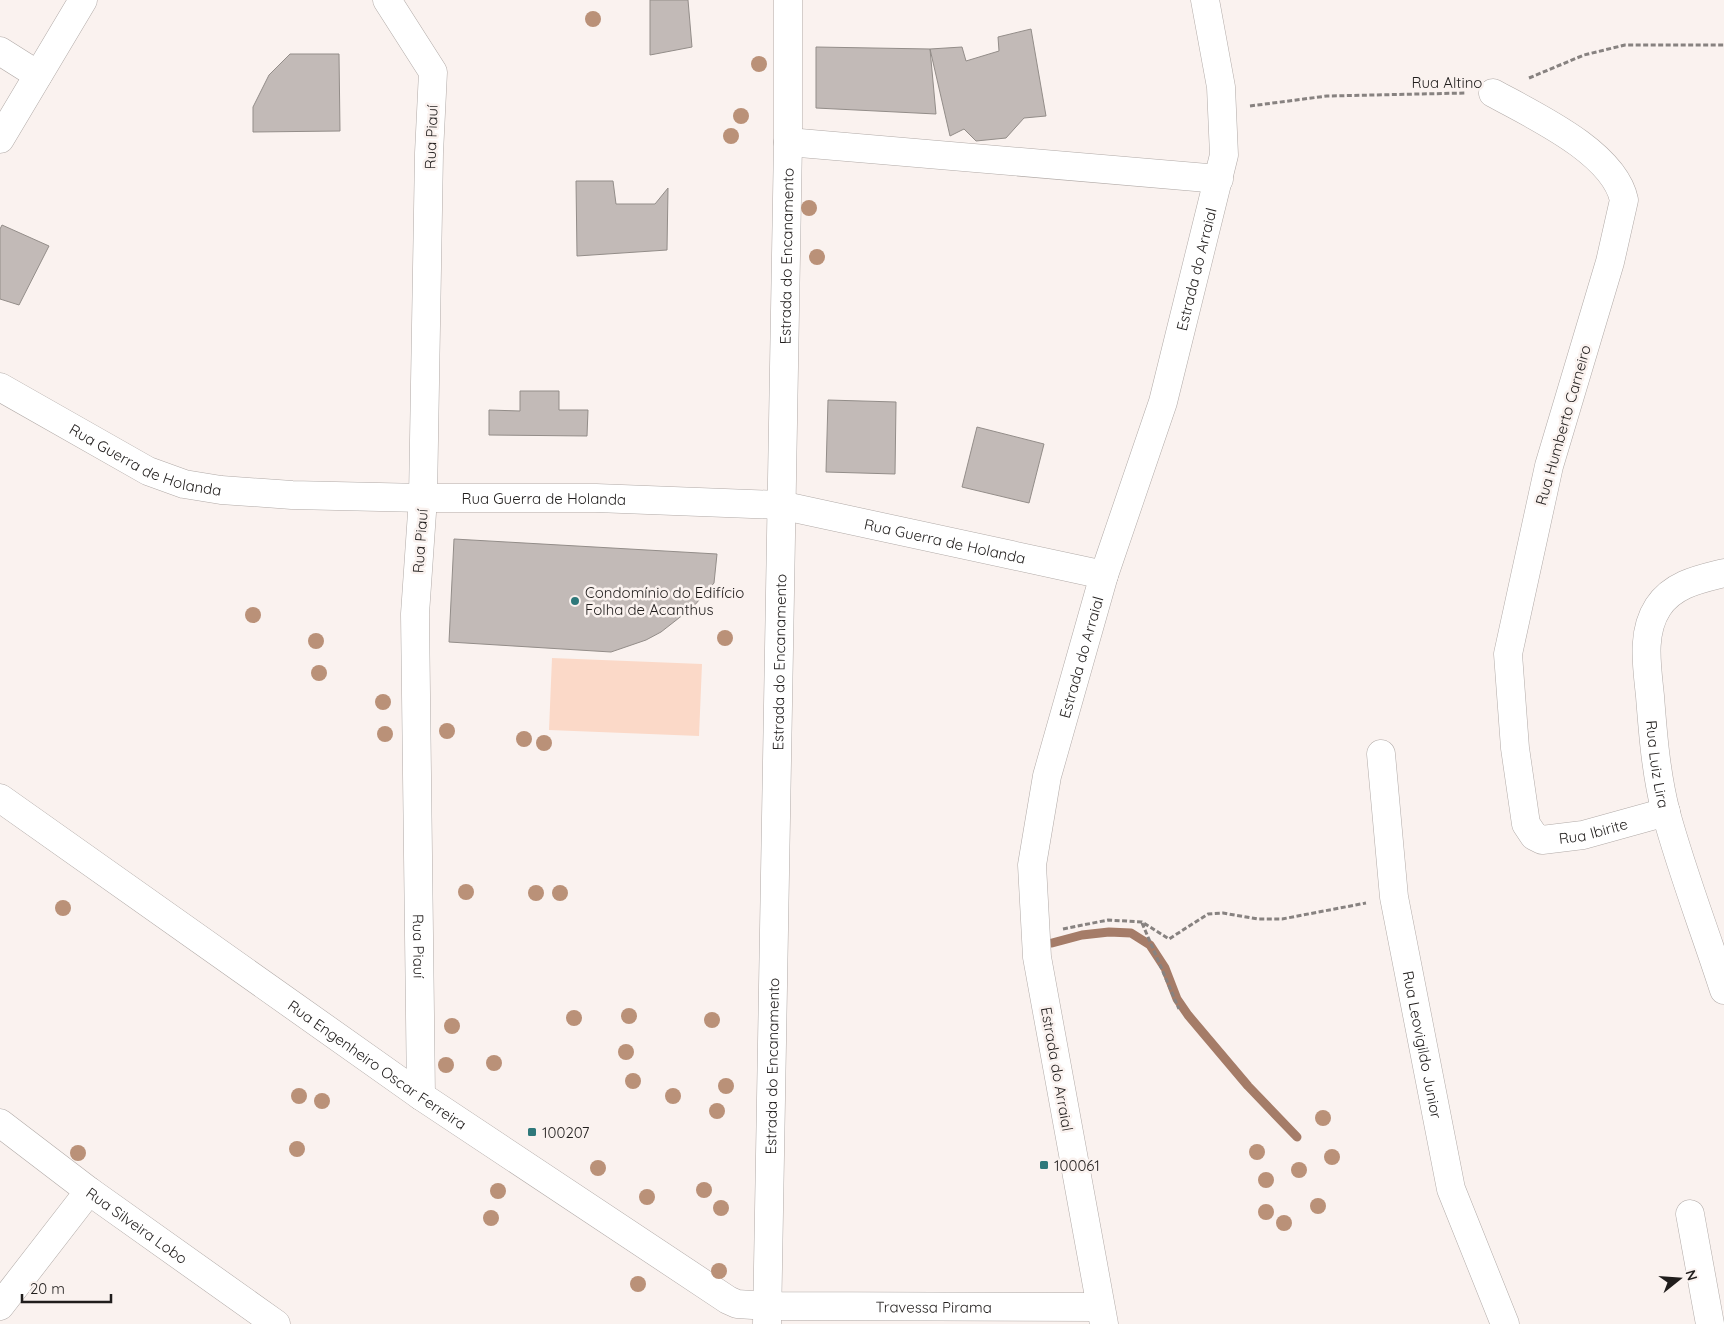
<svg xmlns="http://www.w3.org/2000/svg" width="1724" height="1324" viewBox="0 0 1724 1324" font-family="Quicksand,sans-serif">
<rect width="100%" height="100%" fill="#faf2ef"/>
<!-- green -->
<path fill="#fbd9c8" d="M552,658L702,664L699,736L549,730Z"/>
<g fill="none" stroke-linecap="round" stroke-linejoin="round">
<!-- stream -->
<path stroke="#a57c68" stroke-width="9" d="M1052,943L1082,935L1109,932L1131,933L1150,945L1165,968L1177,999L1188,1015L1248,1086L1297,1137"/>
</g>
<!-- building -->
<path fill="#c2bab7" stroke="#938d89" d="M650,0H688L692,47L650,55Z
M1031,29L1046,116L1024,118L1006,138L976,141L964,129L950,136L930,49L962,47L966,61L999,51L998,37Z
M816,47L930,49L936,114L816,108Z
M290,54H339L340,131L253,132V107L269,75Z
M576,181H613L616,204H655L668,188L667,250L577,256Z
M2,225L49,246L19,305L0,299V229Z
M520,391H559V410H588L587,436L489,435V410L520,411Z
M828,400L896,402L895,474L826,472Z
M977,427L1044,444L1029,503L962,487Z
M454,539L717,554L714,583L693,607L661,632L646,640L611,652L449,642Z"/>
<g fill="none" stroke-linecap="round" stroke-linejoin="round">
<!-- minor casing -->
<g stroke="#b1aaa7" stroke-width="29">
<g id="minor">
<path id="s1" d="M387,0L433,72L429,153L423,498L415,614L421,1096"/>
<path d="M0,51L38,75"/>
<path id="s2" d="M1493,93C1533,115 1614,152 1624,200L1610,262L1549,466L1508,654L1515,748L1526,824L1534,836L1542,840L1583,835L1666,812"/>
<path d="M788,142L1219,179"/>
<path id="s3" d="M0,387L148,471L184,484L221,490L292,495L423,498H596L780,505L1104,575"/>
<path id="s4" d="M1724,573C1700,579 1673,584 1658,607C1641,633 1647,666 1650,696C1653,735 1656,774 1666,813C1682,872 1705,931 1724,990"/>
<path id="s5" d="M1381,754L1394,897L1451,1189L1505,1324"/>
<path id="s6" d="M0,798L421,1096L728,1300L737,1304L768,1306L1100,1307"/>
<path id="s7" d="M0,1123L89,1191L276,1324"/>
<path d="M1690,1214L1710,1324"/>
<path d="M0,1306L89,1191"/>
<path id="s8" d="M767,1324L788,142V0"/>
</g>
</g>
<!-- major casing -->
<g stroke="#b1aaa7" stroke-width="29">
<g id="major">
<path d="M0,139L83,0"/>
<path id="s9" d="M1104,1324L1037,957L1032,865L1047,776L1104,575L1163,402L1224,155L1221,87L1205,0"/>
</g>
</g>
<!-- path -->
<path stroke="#878280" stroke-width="3" stroke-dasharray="5 2.5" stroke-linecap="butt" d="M1529,78L1584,55L1625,45H1724
M1250,106L1327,96L1466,93
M1142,923L1179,1009
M1063,929L1108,920L1142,922L1169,939L1208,914L1223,913L1258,919H1282L1366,903"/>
<!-- minor -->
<use href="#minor" stroke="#fff" stroke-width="28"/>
<!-- major -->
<use href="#major" stroke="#fff" stroke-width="28"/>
</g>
<!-- trees -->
<g fill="#ba9178">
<circle cx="593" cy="19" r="8"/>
<circle cx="759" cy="64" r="8"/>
<circle cx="741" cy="116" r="8"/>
<circle cx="731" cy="136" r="8"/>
<circle cx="809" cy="208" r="8"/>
<circle cx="817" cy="257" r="8"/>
<circle cx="253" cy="615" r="8"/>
<circle cx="725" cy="638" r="8"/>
<circle cx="316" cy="641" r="8"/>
<circle cx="319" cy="673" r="8"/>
<circle cx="383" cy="702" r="8"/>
<circle cx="447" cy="731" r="8"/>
<circle cx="385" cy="734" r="8"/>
<circle cx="524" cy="739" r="8"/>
<circle cx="544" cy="743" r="8"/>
<circle cx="466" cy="892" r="8"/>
<circle cx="536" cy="893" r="8"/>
<circle cx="560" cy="893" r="8"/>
<circle cx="63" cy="908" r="8"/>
<circle cx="629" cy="1016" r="8"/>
<circle cx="574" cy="1018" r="8"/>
<circle cx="712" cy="1020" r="8"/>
<circle cx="452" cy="1026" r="8"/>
<circle cx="626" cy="1052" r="8"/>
<circle cx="494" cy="1063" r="8"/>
<circle cx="446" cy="1065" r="8"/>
<circle cx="633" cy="1081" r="8"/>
<circle cx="726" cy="1086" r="8"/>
<circle cx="299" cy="1096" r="8"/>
<circle cx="673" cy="1096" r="8"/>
<circle cx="322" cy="1101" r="8"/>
<circle cx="717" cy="1111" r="8"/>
<circle cx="1323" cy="1118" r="8"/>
<circle cx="297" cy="1149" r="8"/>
<circle cx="1257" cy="1152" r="8"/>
<circle cx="78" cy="1153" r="8"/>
<circle cx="1332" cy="1157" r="8"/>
<circle cx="598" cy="1168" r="8"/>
<circle cx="1299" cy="1170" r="8"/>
<circle cx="1266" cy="1180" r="8"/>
<circle cx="704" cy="1190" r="8"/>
<circle cx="498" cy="1191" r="8"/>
<circle cx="647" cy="1197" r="8"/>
<circle cx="1318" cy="1206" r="8"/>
<circle cx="721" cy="1208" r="8"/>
<circle cx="1266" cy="1212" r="8"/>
<circle cx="491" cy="1218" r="8"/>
<circle cx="1284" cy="1223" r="8"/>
<circle cx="719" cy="1271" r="8"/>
<circle cx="638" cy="1284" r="8"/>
</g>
<!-- markers -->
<g fill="#2e787a" stroke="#faf2ef" stroke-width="2">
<circle cx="575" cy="601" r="5"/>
<rect x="527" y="1127" width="10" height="10" rx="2.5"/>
<rect x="1039" y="1160" width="10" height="10" rx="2.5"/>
</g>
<g text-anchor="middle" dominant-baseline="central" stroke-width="5" stroke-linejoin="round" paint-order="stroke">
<!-- street labels -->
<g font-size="15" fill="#201d1c" stroke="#faf2ef">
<text x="1447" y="82">Rua Altino</text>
<text transform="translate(431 137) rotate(-88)">Rua Piauí</text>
<text stroke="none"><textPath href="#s8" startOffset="1068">Estrada do Encanamento</textPath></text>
<text stroke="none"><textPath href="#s9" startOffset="1084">Estrada do Arraial</textPath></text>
<text transform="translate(1563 425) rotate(-74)">Rua Humberto Carneiro</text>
<text stroke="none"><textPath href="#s3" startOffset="164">Rua Guerra de Holanda</textPath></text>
<text stroke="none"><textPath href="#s3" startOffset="569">Rua Guerra de Holanda</textPath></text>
<text stroke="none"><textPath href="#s3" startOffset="974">Rua Guerra de Holanda</textPath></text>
<text transform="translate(420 541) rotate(-86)">Rua Piauí</text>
<text stroke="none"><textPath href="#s9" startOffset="679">Estrada do Arraial</textPath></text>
<text stroke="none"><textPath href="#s8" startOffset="662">Estrada do Encanamento</textPath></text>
<text stroke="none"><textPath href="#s4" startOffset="236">Rua Luiz Lira</textPath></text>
<text stroke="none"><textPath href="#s2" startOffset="889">Rua Ibirite</textPath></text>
<text stroke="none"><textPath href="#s1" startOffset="960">Rua Piauí</textPath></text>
<text stroke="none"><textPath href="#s5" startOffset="294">Rua Leovigildo Junior</textPath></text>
<text stroke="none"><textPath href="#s6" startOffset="462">Rua Engenheiro Oscar Ferreira</textPath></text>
<text stroke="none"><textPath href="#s8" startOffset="258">Estrada do Encanamento</textPath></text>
<text transform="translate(1057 1069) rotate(80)">Estrada do Arraial</text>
<text stroke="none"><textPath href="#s7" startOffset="171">Rua Silveira Lobo</textPath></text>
<text stroke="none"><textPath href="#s6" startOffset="1091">Travessa Pirama</textPath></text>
</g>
<!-- poi labels -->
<g font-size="15" fill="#201d1c" stroke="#faf2ef" text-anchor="start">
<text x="585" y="592">Condomínio do Edifício<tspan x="585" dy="17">Folha de Acanthus</tspan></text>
<text x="542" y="1132">100207</text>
<text x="1054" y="1165">100061</text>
</g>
</g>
<!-- north arrow -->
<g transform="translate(1679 1279) rotate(73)" stroke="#faf2ef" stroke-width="4" paint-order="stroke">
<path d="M0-4L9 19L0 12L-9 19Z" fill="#201d1c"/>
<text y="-8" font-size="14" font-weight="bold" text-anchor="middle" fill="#201d1c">N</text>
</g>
<!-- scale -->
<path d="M22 1294v8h89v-8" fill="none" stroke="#201d1c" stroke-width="2.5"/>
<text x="30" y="1294" font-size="15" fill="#201d1c" stroke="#faf2ef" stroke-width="4" paint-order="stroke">20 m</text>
</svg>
